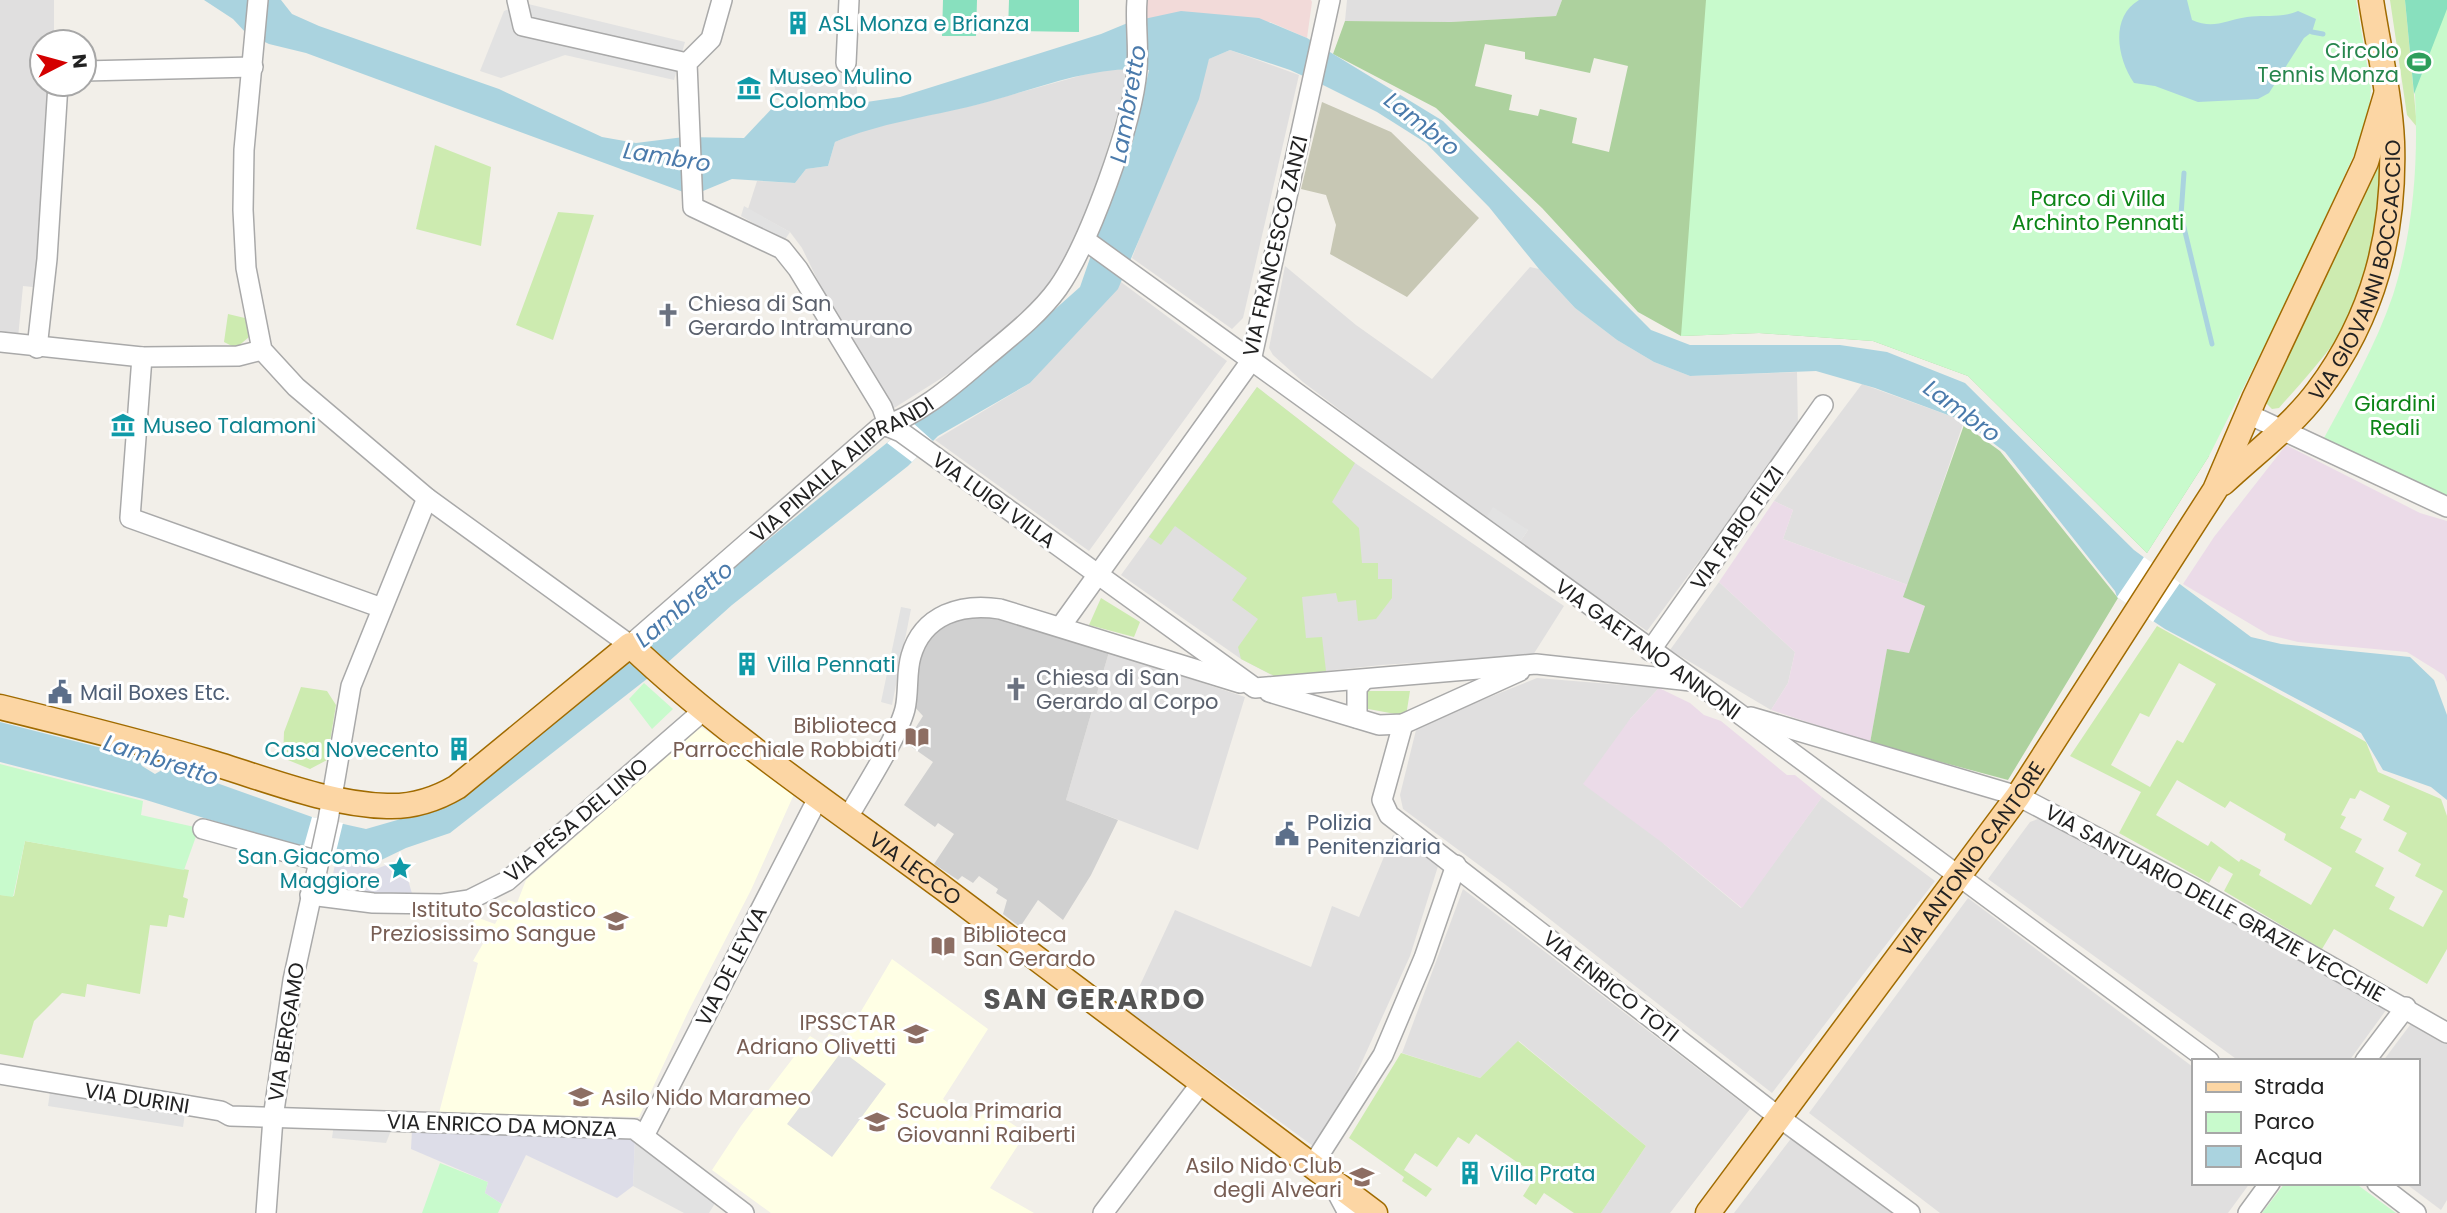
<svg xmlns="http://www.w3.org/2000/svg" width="2447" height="1213" viewBox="0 0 2447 1213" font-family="Poppins,sans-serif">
<rect width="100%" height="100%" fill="#f2efe9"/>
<!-- residential -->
<path fill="#e0dfdf" d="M0,0H54V42H42V84H53L42,288L23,286L18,338L0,335Z
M1347,0H1562L1556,16L1451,22L1345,21Z
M1230,50L1299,75L1243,318L1232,329L1132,258L1209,59Z
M1131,69L1088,214L1051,289L967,362L891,410L835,316L802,248L790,232L748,209L757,181L795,183L806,169L828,166L835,142L865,129L975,105L1101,70Z
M1285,266L1356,325L1432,379L1530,267L1539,269L1575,308L1617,340L1654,362L1690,376L1797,372L1798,428L1647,631L1519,543L1528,530L1485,520L1303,382L1273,355L1269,348Z
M1121,282L1227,361L1089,551L935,440L1030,383Z
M1862,384L1964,421L1908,585L1783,539L1793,510L1774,501Z
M1257,387L1355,463L1564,606L1533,655L1381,665L1326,671L1282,680L1241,659L1121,575Z
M1719,582L1795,652L1788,683L1771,710L1670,650Z
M1109,652L1245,697L1198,850L1066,800Z
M1537,678L1659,688L1630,719L1664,844L1741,908L1822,797L1935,881L1772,1093L1506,885L1403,809L1400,795L1417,726Z
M2043,817L2111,852L2389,1006L2349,1061H2239L1988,879L2030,822Z
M1393,835L1439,863L1410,956L1350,1088L1313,1146L1128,1011L1175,910L1311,967L1332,906L1359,917Z
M1463,889L1750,1109L1670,1213H1601L1646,1146L1519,1041L1480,1078L1402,1053Z
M1968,898L2193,1067V1183H2250L2228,1213H1940L1809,1113Z
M2413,1021L2447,1040V1200L2441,1210L2405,1183H2417V1061H2383Z
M1793,1136L1894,1213H1734Z"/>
<!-- commercial -->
<path fill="#f2dad9" d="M1142,0H1311L1312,2L1307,38L1270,22H1142Z"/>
<!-- industrial -->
<path fill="#ebdbe8" d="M2286,445L2420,513L2447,521V682L2444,675L2407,652L2298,642L2269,635L2183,584L2214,537Z
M1774,501L1793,510L1783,539L1908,585L1904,597L1925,606L1909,653L1887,650L1870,743L1771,710L1788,683L1795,652L1719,582Z
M1659,688L1690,703L1704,715L1721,721L1787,775H1795L1822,797L1742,908L1664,844L1583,784L1630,719Z"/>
<!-- education -->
<path fill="#ffffe5" d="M701,727L795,792L751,890L689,1010L639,1117L439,1113L478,963L473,961L485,940L469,930L476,917L495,924L508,900L517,903L526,880Z
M892,959L988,1029L943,1099L969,1119L977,1110L992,1118L1002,1117L1026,1133L990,1188L1034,1213H771L712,1170L741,1126L810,1036L823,1044L829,1034L844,1040Z"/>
<!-- religious -->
<path fill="#d0d0d0" d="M988,613L1109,652L1066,800L1118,820L1091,875L1063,920L1038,900L1020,927L1003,914L1007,900L996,893L998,889L979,876L973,883L962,876L958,880L934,864L954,834L938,823L935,827L904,805L933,762L906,743L923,716L912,704L923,644L944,622Z"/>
<!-- construction -->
<path fill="#c7c7b4" d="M1322,102L1391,132L1479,218L1407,297L1330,254L1336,225L1326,195L1301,189Z"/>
<!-- grass -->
<path fill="#cdebb0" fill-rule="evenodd" d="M2390,0H2405L2417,127L2407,115Z
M2384,132C2382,186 2375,280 2346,325C2327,355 2302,382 2279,408L2272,409L2266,403L2267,395Z
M435,145L491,167L481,246L416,229Z
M558,212L594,215L553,340L516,325Z
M228,314L249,319V337L236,348L224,342Z
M1257,387L1355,463L1332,502L1359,528L1362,563H1378V579H1392V598L1376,619L1358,621L1356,600L1338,602L1336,593L1302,597L1306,638L1322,637L1326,671L1282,680L1241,659L1238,647L1258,619L1232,600L1247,578L1175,526L1161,545L1149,537Z
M1101,598L1140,622L1134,637L1089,625Z
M2157,626L2366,742L2378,772L2441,799L2447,816V949L2427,984L2334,929L2322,949L2224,891L2233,874L2219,866L2209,883L2119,833L2141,792L2070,756ZM2179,663L2216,684L2183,743L2177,740L2150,787L2111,765L2140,713L2149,717ZM2177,780L2225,808L2230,801L2286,834L2284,840L2332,868L2311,905L2259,875L2261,870L2241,859L2239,862L2211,841L2208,846L2156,815ZM2360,790L2390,806L2383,820L2407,833L2398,851L2421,864L2415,876L2443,891L2423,927L2389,909L2395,897L2375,886L2384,868L2355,852L2362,839L2340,828L2346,817L2341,815L2350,798L2355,799Z
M301,687L327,691L336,705L327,760L310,769L283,758L284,732Z
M1366,691H1410L1406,716L1363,708Z
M25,841L189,870L183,897L188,899L184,918L169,915L167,927L150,925L140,994L87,984L85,997L62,993L34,1021L23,1058L0,1054V895L14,896Z
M1518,1041L1646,1146L1601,1213H1574L1544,1193L1536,1205L1523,1196L1536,1175L1476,1134L1469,1144L1458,1137L1437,1167L1415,1153L1404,1170L1432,1189L1426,1197L1402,1181L1404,1177L1349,1138L1401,1053L1480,1078Z"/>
<!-- forest -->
<path fill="#add19e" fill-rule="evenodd" d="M1562,0H1706L2209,456L2147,553L1968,376L1873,341L1759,333L1681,336L1638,312L1542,208L1436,108L1333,54L1345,21L1451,22L1556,16ZM1485,44L1525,52V59L1590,73L1594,58L1628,66L1609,152L1572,143L1577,118L1540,109L1538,116L1509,110L1512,95L1475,86Z
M1964,425L2000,451L2118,598L2008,780L1870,743L1887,649L1909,653L1925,606L1903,597Z"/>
<!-- park -->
<path fill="#c8facc" d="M1706,0H2356L2371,88L2368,124L2288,299L2209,456L2147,553L1968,376L1873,341L1759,333L1681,336Z
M2405,0H2447V497L2324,438C2349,392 2376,345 2393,295C2423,201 2420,96 2405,0Z
M644,683L673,709L652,729L629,699Z
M0,764L143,801L141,815L199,828L184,870L25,841L13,897L0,895Z
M440,1163L488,1182L485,1193L502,1204L498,1213H422Z
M2285,1183H2355L2396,1213H2262Z"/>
<!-- pitch -->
<path fill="#88e0be" d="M943,0H977L976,36H942Z
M1009,0H1079V32L1008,31Z
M2405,0H2447V9L2414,94Z"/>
<!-- parking -->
<path fill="#e2e2e2" d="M524,3L685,42L674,80L565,55L501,78L480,71L504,11Z
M773,68L857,75V99L776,100Z
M744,206L790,232L784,241L741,216Z
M1493,507L1528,530L1519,543L1485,520Z
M901,607L911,609L892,705L881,702Z
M842,1051L886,1084L832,1157L787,1124Z
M50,1092L185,1113L183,1127L48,1106Z
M334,1124L392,1128L386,1143L332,1138Z
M635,1138L717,1200L709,1213H684L633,1186Z"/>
<!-- plaza -->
<path fill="#dddde8" d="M402,859L413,897L329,892L336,860L376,869Z
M412,1130L635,1138L633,1186L617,1198L526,1155L502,1204L485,1193L488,1182L411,1149Z"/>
<!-- water -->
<path fill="#aad3df" d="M204,0H281L292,14L319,26L499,89L602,137L636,143L684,137L744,138L777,103H860L900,97L1101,34L1130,22L1181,11L1259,18L1307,38L1443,121L1651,330L1690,345H1840L1887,352L1965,383L2134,550L2251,637L2281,644L2410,657L2434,680L2447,715V800L2431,787L2383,770L2361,733L2165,629L2117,597L2115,591L2005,452L1964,421L1875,388L1816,371L1690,376L1654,362L1617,340L1575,308L1539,269L1489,207L1426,143L1377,112L1323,85L1290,70L1230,50L1209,59L1199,99L1118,289L1030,383L938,436L908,466L732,605L666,664L450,833L406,848L373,864L303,849L143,799L0,762V722L137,757L142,766L155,774L169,766L312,817L366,829L439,808L915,420L1016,344L1080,287L1137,123L1149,70C1091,64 1032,91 976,105C928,117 880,123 835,142L828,166L806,169L795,183L732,179L703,191L686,193L306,53L269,44L246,33L233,19Z
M2139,0H2187L2192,20C2214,30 2225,20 2247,17C2266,14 2280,19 2298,11L2316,19L2312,32L2304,38L2269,93L2258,99L2198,102L2155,86L2134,83C2117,58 2110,17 2139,0Z"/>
<!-- pier -->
<path fill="#fff" d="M912,422L933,441L912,462L887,443Z
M2144,557L2180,583L2153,622L2117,597Z
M312,817L343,823L335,856L303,849Z"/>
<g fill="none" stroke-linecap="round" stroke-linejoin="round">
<!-- stream -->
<path stroke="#aad3df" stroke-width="5" d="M2312,32L2323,34
M2184,173L2181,215L2212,344"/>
<!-- minor casing -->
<g stroke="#a9a9a9" stroke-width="22">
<g id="minor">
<path id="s1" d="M258,0L244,150L243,210L246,268L262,350L296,387L427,498L630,645L879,428C917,416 950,388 980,362C1006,340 1038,316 1058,288C1089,244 1133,123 1137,69C1139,46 1135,23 1137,0"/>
<path d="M517,0L523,26L687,63"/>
<path d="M722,0L711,39L687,63L693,207L782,249L798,269L882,407L889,427"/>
<path d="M846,63L849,0"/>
<path d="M84,71L253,67"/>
<path d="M1085,240L1695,681L2209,1061"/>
<path d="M0,342L142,357L238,356L262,350"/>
<path d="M37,348L47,259L58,84"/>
<path d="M142,357L130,518L382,608"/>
<path d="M2248,414L2447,507"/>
<path d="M889,427L901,432L1255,688L1536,664L1691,681"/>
<path d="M1061,626L1251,361L1330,0"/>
<path d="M1650,651L1823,405"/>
<path d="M1269,692L1379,725L1403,724L1520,671"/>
<path d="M1751,717L2018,796L2195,889L2447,1033"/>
<path d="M1357,718V688L1364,680"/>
<path d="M1403,724L1382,800L1389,815L1780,1118L1910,1213"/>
<path d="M847,819C862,792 898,737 905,709C909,692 906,673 911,656C923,614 962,603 1000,609L1240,683"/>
<path d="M203,829L319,861"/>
<path d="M310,895L373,903L442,904L469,900L507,881L704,710"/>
<path d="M2365,1061L2406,1007"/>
<path d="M0,1074L221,1111L230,1116L634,1129L744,1213"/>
<path d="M644,1136L818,798"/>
<path d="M1312,1166L1383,1055L1424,958L1456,865"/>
<path d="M1332,1183L1348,1213"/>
<path d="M2377,1183L2416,1213"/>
<path d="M266,1213L273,1118L293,980L328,820L351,686L427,498"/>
<path d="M1103,1213L1202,1082"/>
<path d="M2248,1213L2270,1183"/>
</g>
</g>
<!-- major casing -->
<g stroke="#a06b00" stroke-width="27">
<g id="major">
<path id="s2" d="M2223,483C2255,453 2292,426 2318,391C2374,316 2395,234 2392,142C2390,95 2378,46 2371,0"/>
<path id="s3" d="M0,707C69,724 138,741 206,761C264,778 325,804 387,806C413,807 435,800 457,787L630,645C726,736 837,809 943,888C1087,996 1231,1104 1375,1213"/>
<path id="s4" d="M1708,1213L2018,796L2215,490L2254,399L2366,162L2386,95"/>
</g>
</g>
<!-- minor -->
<use href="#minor" stroke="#fff" stroke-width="19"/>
<!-- major -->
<use href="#major" stroke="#fcd6a4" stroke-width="24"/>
</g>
<!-- icons -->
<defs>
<g id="building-bare" transform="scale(1.89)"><path d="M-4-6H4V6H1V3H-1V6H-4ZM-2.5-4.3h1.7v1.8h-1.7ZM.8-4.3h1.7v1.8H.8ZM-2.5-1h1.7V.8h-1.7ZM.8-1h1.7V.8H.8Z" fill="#0f9aa8" stroke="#fff" stroke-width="2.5" paint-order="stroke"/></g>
<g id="stadium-bare" transform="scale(1.89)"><path d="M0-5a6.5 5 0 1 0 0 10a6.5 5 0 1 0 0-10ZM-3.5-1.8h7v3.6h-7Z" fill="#2e9e5b" stroke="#fff" stroke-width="2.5" paint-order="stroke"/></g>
<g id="museum-bare" transform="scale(1.89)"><path d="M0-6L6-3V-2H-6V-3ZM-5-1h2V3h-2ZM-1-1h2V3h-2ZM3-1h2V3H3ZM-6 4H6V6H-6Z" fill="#0f9aa8" stroke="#fff" stroke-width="2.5" paint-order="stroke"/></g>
<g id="church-bare" transform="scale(1.89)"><path d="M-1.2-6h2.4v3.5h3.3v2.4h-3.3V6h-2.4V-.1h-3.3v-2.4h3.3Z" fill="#6b7280" stroke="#fff" stroke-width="2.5" paint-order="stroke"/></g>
<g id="civic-bare" transform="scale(1.89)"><path d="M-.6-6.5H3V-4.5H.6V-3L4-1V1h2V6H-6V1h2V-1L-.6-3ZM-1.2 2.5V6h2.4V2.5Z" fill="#5c6f8a" stroke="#fff" stroke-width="2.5" paint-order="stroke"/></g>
<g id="library-bare" transform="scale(1.89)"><path d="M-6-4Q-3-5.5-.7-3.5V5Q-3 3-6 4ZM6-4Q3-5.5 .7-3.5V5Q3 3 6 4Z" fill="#8d6e63" stroke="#fff" stroke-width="2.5" paint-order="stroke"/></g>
<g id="sight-bare" transform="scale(1.89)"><path d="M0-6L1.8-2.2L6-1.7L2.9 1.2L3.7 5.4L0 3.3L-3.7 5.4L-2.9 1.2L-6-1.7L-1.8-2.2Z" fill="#0f9aa8" stroke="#fff" stroke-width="2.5" paint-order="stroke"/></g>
<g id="school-bare" transform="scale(1.89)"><path d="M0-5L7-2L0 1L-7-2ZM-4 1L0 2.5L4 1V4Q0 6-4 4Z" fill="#8d6e63" stroke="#fff" stroke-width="2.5" paint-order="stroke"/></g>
</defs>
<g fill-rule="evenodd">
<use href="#building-bare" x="798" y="23"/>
<use href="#stadium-bare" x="2419" y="62"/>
<use href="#museum-bare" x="749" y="88"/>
<use href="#church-bare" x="668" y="315"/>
<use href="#museum-bare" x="123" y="425"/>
<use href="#building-bare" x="747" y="664"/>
<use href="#church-bare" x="1016" y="689"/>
<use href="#civic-bare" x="60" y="692"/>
<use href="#library-bare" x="917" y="737"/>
<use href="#building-bare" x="459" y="749"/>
<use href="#civic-bare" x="1287" y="834"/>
<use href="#sight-bare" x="400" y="868"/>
<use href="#school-bare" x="616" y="921"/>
<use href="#library-bare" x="943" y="946"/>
<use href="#school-bare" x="916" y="1034"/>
<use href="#school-bare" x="581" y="1097"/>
<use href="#school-bare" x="877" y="1122"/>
<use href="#building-bare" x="1470" y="1173"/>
<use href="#school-bare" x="1362" y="1177"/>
</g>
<g text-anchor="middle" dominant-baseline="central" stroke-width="6" stroke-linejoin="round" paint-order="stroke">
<!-- culture labels -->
<g font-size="21" fill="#0d838f" stroke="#fff" text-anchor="start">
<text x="818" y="23">ASL Monza e Brianza</text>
<text x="769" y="76">Museo Mulino<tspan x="769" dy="24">Colombo</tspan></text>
<text x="143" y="425">Museo Talamoni</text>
<text x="767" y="664">Villa Pennati</text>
<text x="439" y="749" text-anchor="end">Casa Novecento</text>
<text x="380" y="856" text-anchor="end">San Giacomo<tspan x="380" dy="24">Maggiore</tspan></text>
<text x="1490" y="1173">Villa Prata</text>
</g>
<!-- leisure labels -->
<g font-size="21" fill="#27864d" stroke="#fff" text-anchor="end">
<text x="2399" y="50">Circolo<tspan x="2399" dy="24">Tennis Monza</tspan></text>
</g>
<!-- park labels -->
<g font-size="21" fill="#0c8416" stroke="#fff">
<text x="2098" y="198">Parco di Villa<tspan x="2098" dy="24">Archinto Pennati</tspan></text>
<text x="2395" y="403">Giardini<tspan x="2395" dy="24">Reali</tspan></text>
</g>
<!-- street labels -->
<g font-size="21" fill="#222" stroke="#fff">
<text transform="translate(1275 246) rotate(-77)">VIA FRANCESCO ZANZI</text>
<text stroke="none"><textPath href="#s2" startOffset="262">VIA GIOVANNI BOCCACCIO</textPath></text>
<text stroke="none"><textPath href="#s1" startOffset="1101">VIA PINALLA ALIPRANDI</textPath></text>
<text transform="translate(994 500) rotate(36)">VIA LUIGI VILLA</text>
<text transform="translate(1737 528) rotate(-55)">VIA FABIO FILZI</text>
<text transform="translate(1648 649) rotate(36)">VIA GAETANO ANNONI</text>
<text transform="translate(576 820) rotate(-40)">VIA PESA DEL LINO</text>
<text stroke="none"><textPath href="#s4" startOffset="441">VIA ANTONIO CANTORE</textPath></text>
<text stroke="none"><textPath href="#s3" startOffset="1060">VIA LECCO</textPath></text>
<text transform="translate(2215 903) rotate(29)">VIA SANTUARIO DELLE GRAZIE VECCHIE</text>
<text transform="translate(731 966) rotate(-63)">VIA DE LEYVA</text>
<text transform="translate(1611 986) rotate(38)">VIA ENRICO TOTI</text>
<text transform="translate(286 1032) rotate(-81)">VIA BERGAMO</text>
<text transform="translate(137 1098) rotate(9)">VIA DURINI</text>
<text transform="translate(502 1125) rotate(2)">VIA ENRICO DA MONZA</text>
</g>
<!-- worship labels -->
<g font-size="21" fill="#5b616d" stroke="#fff" text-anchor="start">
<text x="688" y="303">Chiesa di San<tspan x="688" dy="24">Gerardo Intramurano</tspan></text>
<text x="1036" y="677">Chiesa di San<tspan x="1036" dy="24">Gerardo al Corpo</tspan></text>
</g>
<!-- service labels -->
<g font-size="21" fill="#4e5e75" stroke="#fff" text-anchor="start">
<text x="80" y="692">Mail Boxes Etc.</text>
<text x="1307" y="822">Polizia<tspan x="1307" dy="24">Penitenziaria</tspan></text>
</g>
<!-- education labels -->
<g font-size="21" fill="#785e54" stroke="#fff" text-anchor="end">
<text x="897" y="725">Biblioteca<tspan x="897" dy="24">Parrocchiale Robbiati</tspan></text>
<text x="596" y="909">Istituto Scolastico<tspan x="596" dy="24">Preziosissimo Sangue</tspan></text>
<text x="963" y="934" text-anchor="start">Biblioteca<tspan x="963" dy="24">San Gerardo</tspan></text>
<text x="896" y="1022">IPSSCTAR<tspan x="896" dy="24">Adriano Olivetti</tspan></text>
<text x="601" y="1097" text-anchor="start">Asilo Nido Marameo</text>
<text x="897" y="1110" text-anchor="start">Scuola Primaria<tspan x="897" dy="24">Giovanni Raiberti</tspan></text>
<text x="1342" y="1165">Asilo Nido Club<tspan x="1342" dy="24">degli Alveari</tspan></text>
</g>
<!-- water labels -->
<g font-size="23" font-style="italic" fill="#4a7aab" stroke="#fff">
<text transform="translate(1128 104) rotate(-80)">Lambretto</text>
<text transform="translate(1422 124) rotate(38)">Lambro</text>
<text transform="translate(667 157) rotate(9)">Lambro</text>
<text transform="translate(1962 411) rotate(36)">Lambro</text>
<text transform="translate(684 604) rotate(-40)">Lambretto</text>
<text transform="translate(161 760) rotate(18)">Lambretto</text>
</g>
<!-- district labels -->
<g font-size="28" font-weight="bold" letter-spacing="2" fill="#555" stroke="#fff">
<text x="1095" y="999">SAN GERARDO</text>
</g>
</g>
<!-- legend -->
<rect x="2192" y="1059" width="228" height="126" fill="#ffffff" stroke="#a7a7a7" stroke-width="2"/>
<rect x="2206" y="1082" width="35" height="10" fill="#fcd6a4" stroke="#a7a7a7" stroke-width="2"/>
<text x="2254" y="1094" font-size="21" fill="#222222">Strada</text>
<rect x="2206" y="1112" width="35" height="21" fill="#c8facc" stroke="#a7a7a7" stroke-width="2"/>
<text x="2254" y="1129" font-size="21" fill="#222222">Parco</text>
<rect x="2206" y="1146" width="35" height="21" fill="#aad3df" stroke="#a7a7a7" stroke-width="2"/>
<text x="2254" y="1164" font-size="21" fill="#222222">Acqua</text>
<!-- north arrow -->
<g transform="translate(63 63) rotate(84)"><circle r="33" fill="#ffffff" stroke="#a7a7a7" stroke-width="2"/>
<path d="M0-5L12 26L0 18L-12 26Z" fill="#d40000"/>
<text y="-10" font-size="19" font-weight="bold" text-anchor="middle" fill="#222222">N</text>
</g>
</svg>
